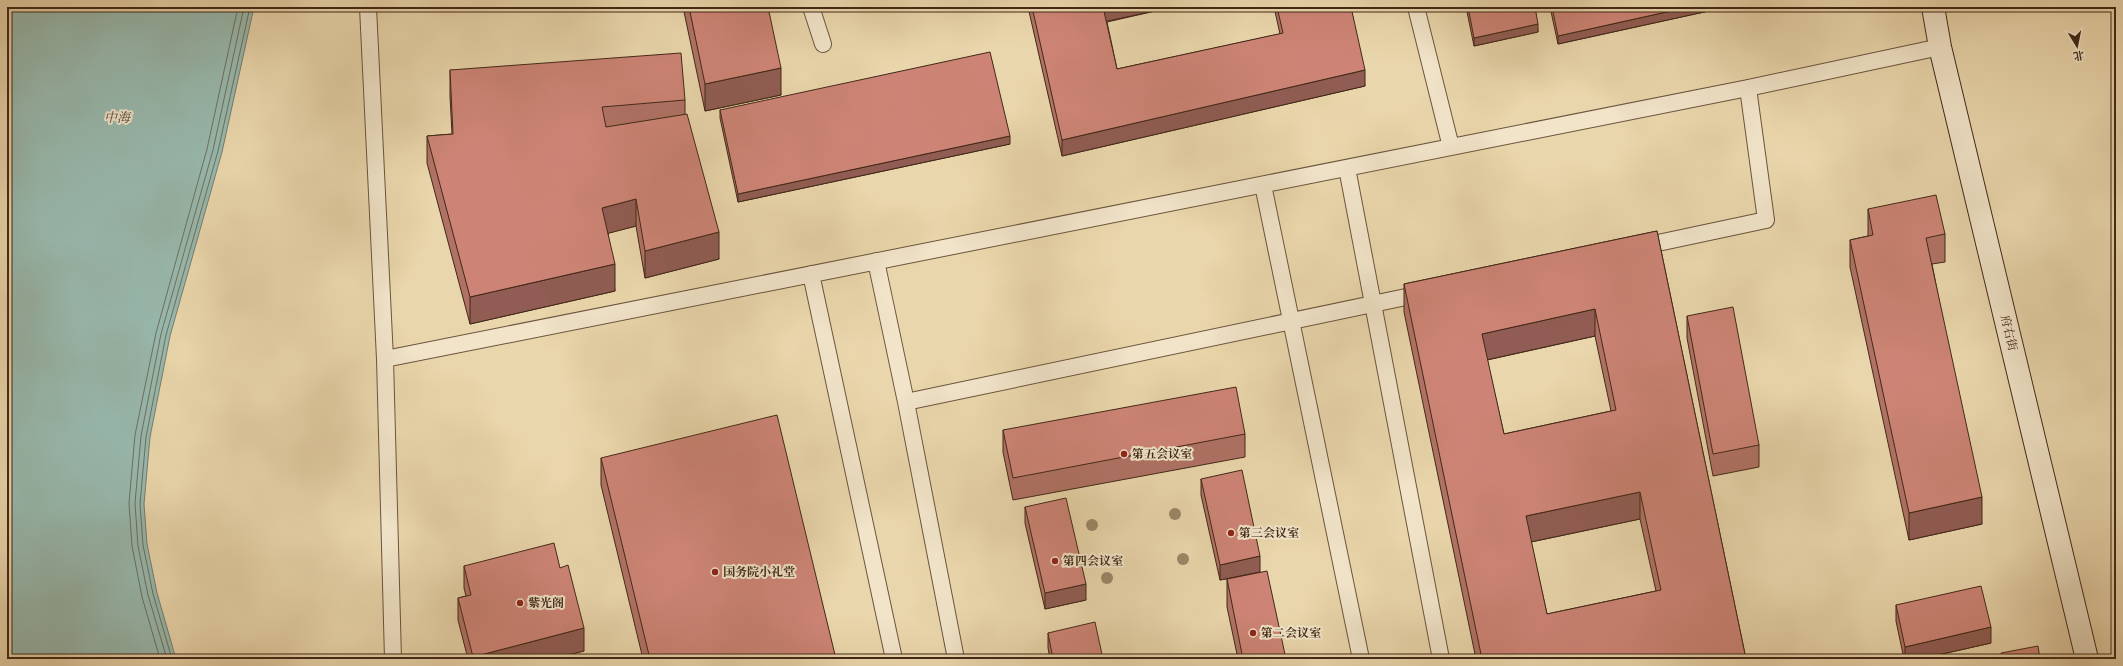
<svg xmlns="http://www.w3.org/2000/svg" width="2123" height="666" viewBox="0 0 2123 666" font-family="Alegreya,'Noto Serif SC',serif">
<rect width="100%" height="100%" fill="#ead6ac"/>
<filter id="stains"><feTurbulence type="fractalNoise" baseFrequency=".005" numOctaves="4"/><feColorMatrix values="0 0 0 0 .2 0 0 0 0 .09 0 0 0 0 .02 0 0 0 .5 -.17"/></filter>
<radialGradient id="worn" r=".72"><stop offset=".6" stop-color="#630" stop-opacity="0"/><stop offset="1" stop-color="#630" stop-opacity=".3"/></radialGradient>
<!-- water -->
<path fill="#98b9ae" stroke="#757f72" d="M7,7H254L222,152L170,336L150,437L144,504L147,544L157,593L176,659H7Z"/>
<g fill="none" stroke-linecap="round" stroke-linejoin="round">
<!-- shore -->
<path stroke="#6c7062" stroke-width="1" d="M160,659L142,597L132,546L129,503L135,435L156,333L207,149L238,7
M167,659L148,595L138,546L135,503L141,436L161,334L213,150L244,7
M172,659L153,594L143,545L140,504L146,437L166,335L218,151L250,7"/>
<!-- lane casing -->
<g stroke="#6b543c" stroke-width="18">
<path id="lane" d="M368,7L385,359L393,659
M811,7L823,44
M1416,7L1451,147
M1347,168L1441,659
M1263,185L1361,659
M1639,247L1766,220L1748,88
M876,261L906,402L956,659
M811,274L894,659
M385,359L1748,88L1940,47
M906,402L1425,293"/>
</g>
<!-- secondary casing -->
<g stroke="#412817" stroke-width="24">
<path id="secondary" d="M1933,7L1940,47L2087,659"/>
</g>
<!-- lane -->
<use href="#lane" stroke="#f1e4c9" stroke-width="16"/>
<!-- secondary -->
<use href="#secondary" stroke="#f1e4c9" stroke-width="22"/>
</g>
<!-- trees -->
<g fill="#9a8767">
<circle cx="1175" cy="514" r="6"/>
<circle cx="1092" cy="525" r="6"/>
<circle cx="1183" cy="559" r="6"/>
<circle cx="1107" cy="578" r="6"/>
</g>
<!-- wall -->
<path fill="#b07265" stroke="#412817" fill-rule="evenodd" d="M683,7H768L781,95L705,111Z
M1028,7H1173L1107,22L1117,69L1280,34L1274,7H1351L1365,86L1062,156Z
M1466,7H1535L1538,32L1474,46Z
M1550,7H1727L1558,44Z
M450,70L685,100V114L719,259L645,278L636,226L608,233L615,291L470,324L427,163V136L452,134L450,97Z
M720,110L1010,144L738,202L720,118Z
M1868,209L1945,234V262L1932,264L1982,524L1909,540L1850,267V240L1868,236Z
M1657,231L1746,659H1476L1404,312V284ZM1595,336L1611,411L1504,434L1487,360ZM1640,519L1656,591L1547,614L1531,542Z
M1687,316L1759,445V467L1713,476L1687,338Z
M1003,430L1245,434V457L1013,500L1003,452Z
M601,458L836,659H643L601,485Z
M1201,479L1260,572L1220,580L1201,495Z
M1025,507L1086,600L1045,609L1025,523Z
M464,566L560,568L584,651L551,659H468L458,620V598L466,596L464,588Z
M1227,579L1286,659H1238L1227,607Z
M1896,605L1991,643L1920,659H1904L1896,621Z
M1048,633L1103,659H1050L1048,648Z"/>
<!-- shaded-wall -->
<path fill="#905c53" stroke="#412817" d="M1103,7H1173L1103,22Z
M1689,7H1727L1558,44V36Z
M1538,24V32L1474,46V38Z
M781,68V95L705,111V84Z
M1365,70V86L1062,156V140Z
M1010,136V144L738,202V194Z
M636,199V226L602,235V208Z
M719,232V259L645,278V251Z
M615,264V291L470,324V297Z
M1595,309V336L1482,361V334Z
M1640,492V519L1526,543V516Z
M1982,497V524L1909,540V513Z
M1260,556V572L1220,580V565Z
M1086,584V600L1045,609V593Z
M1991,627V643L1920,659H1905V647Z
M584,628V651L551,659H473V657Z"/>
<!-- building -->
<path fill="#cd8476" stroke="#412817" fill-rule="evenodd" d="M689,7H768L781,68L705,84Z
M1032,7H1103L1117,69L1283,33L1277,7H1351L1365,70L1062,140Z
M1468,7H1535L1538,24L1474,38Z
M1552,7H1689L1558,36Z
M990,52L1010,136L738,194L720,110Z
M681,53L685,100L602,107L606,127L687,114L719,232L645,251L636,199L602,208L615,264L470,297L427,136L453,134L450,70Z
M1936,195L1945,234L1926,238L1982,497L1909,513L1850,240L1873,235L1868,209Z
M1657,231L1746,659H1678V658L1672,659H1482L1404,284ZM1595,309L1616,410L1504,434L1482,334ZM1640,492L1661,590L1547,614L1526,516Z
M1733,307L1759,445L1713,454L1687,316Z
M1236,387L1245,434L1013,478L1003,430Z
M777,415L836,659H650L601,458Z
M1242,470L1260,556L1220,565L1201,479Z
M1066,498L1086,584L1045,593L1025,507Z
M554,543L560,568L568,565L584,628L473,657L458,598L471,595L464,566Z
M1267,571L1286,659H1243L1227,579Z
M1981,586L1991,627L1905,647L1896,605Z
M1095,622L1103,659H1053L1048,633Z
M2038,646L2040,659H2002L2001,653Z"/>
<!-- markers -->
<g fill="#8f2418" stroke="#f1e4c9" stroke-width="1.5">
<circle cx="1124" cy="454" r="4"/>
<circle cx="1231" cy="533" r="4"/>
<circle cx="1055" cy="561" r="4"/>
<circle cx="715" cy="572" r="4"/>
<circle cx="520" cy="603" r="4"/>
<circle cx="1253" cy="633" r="4"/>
</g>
<g text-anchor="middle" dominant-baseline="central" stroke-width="4" stroke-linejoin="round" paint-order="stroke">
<!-- street labels -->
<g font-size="12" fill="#412817" stroke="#f1e4c9">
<text transform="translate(2009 333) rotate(77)">府右街</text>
</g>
<!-- poi labels -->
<g font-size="12" font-weight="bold" fill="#412817" stroke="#f1e4c9" text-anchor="start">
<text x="1132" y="454">第五会议室</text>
<text x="1239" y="533">第三会议室</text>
<text x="1063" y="561">第四会议室</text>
<text x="723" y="572">国务院小礼堂</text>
<text x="528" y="603">紫光阁</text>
<text x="1261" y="633">第二会议室</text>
</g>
<!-- water labels -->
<g font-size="13" font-style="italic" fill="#574c3d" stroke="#f1e4c9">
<text x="117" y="117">中海</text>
</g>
</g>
<!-- margin -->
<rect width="2123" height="666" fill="none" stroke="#ead6ac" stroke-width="24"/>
<rect x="8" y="8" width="2107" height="650" fill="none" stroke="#412817" stroke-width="2"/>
<rect x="12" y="12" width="2099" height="642" fill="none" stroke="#412817"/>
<!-- north arrow -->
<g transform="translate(2077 46) rotate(170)" stroke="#f1e4c9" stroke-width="3" paint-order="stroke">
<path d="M0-3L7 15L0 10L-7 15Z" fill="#412817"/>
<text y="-6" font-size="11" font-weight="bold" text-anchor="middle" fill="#412817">北</text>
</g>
<rect width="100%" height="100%" filter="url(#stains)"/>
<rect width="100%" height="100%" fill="url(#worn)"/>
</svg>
